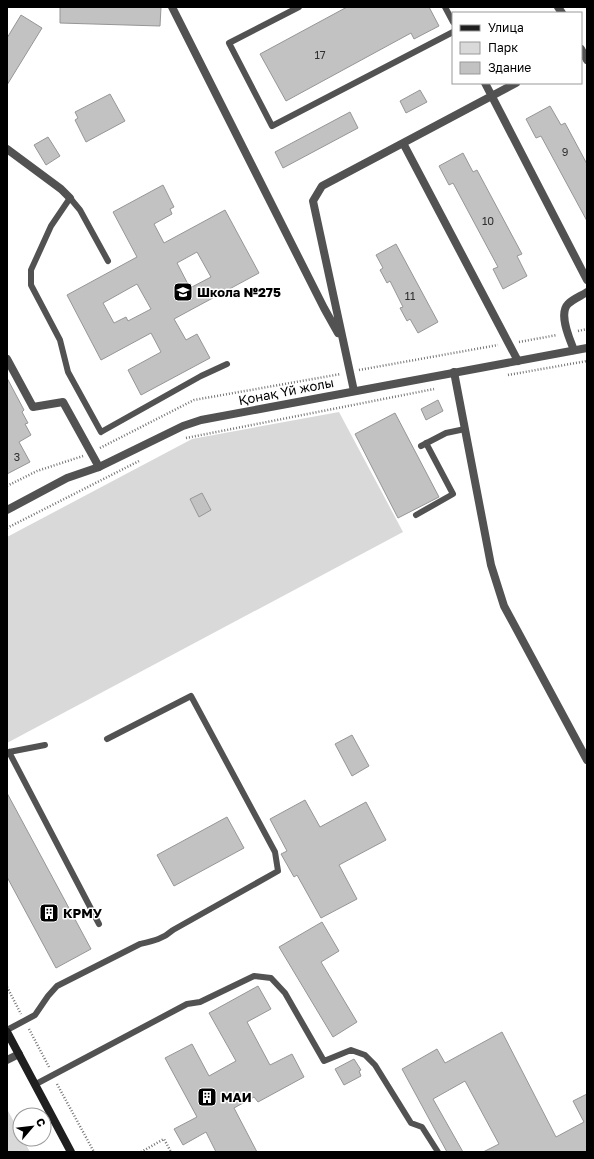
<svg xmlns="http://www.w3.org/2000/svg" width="594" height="1159" viewBox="0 0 594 1159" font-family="'Golos Text',sans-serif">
<rect width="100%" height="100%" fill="#fff"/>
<!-- green -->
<path fill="#d9d9d9" d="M339,412L403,532L7,743V537L192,439Z
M7,1109L20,1133V1139H23L30,1152H7Z"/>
<!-- building -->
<path fill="#c2c2c2" stroke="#969696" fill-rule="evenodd" d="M60,7H161L160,26L60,23Z
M347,7H429L439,26L414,39L411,33L286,101L260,54Z
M21,15L42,28L7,85V38Z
M420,90L427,102L406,113L400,101Z
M110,94L125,121L86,142L75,120L78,118L75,112Z
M550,106L561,125L565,123L587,164V221L541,136L536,138L526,119Z
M350,112L358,128L283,168L275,152Z
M48,137L60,156L46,165L34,145Z
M463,153L473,172L477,170L522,254L517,256L527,276L503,289L493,269L498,267L453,183L449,185L439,166Z
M163,185L174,207L170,209L172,214L154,224L164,243L225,210L259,273L174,319L186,340L197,334L210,358L141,395L128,370L161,352L151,333L101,360L67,295L137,257L113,212ZM197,252L211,277L190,288L177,263ZM137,284L151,309L128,321L126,317L114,323L103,303Z
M396,244L438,322L418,333L410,319L407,321L400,308L403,307L390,281L387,283L380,270L383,268L376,255Z
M7,378L24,410L22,412L28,423L25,424L31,435L19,442L30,462L7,474Z
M438,400L443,411L426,420L421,409Z
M395,413L439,497L398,518L355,434Z
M202,493L211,510L199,517L190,499Z
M352,735L369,766L352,776L335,744Z
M7,793L91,949L56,968L7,877Z
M305,800L320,827L366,802L386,840L339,865L357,899L321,918L297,875L294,877L281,854L287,851L270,819Z
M227,817L244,848L174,886L157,855Z
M322,922L339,951L321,962L357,1022L333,1037L279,947Z
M258,986L271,1009L247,1022L270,1065L292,1054L304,1077L258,1102L254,1097L234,1108L257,1152H216L206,1132L183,1145L174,1129L197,1117L165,1058L192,1044L209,1076L236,1061L209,1013Z
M502,1032L556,1137L584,1122L573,1101L587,1094V1152H483L499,1144L465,1081L433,1099L463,1152H447L402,1069L437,1049L445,1063L447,1062Z
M354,1059L361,1070L359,1071L361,1076L344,1085L335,1069Z"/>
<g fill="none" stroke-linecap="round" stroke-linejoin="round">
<!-- path -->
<path stroke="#747474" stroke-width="2.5" stroke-dasharray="1 2" stroke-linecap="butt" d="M578,331L587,329
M519,342L557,335
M359,370L498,345
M508,375L587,361
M186,438L434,389
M100,448L194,400L341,374
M7,486L37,471L83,456
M7,528L139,461
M7,987L21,1014
M29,1029L49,1067
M57,1084L94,1152
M141,1152L164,1139L171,1152"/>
<!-- service -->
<path stroke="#525252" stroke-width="6" d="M299,7L229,43L272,126L453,32
M445,7L453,22
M108,261L80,210L70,198L51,226L31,270V285L60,340L68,372L101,432L201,376L227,364
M421,446L446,433L465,429
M416,515L453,494L426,443
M9,752L45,745
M7,753L9,752L99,924
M7,1030L35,1015L48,996L57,986L140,944C153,941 163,939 173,930L278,871L275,852L191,696L107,739
M36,1084L187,1004L200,1002L254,976L271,978L285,993L324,1061L351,1050L365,1055L375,1065L411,1123L422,1127L438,1152"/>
<!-- minor -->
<path stroke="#525252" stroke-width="8" d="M172,7L324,308L338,333
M558,7L562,13
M581,49L587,60
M485,83L587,280
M403,143L518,361
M7,149L61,189L70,198
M574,350C570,340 558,314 568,304C573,299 581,296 587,292
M7,359L33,407L63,402L99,467
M454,372L491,565L504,606L587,760
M354,391L313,201L322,186L516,83
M7,1060L19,1054"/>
<!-- tertiary -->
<path stroke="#525252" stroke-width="8" d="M7,510L67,478L99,467L183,426L201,420L587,348"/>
<!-- secondary -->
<path stroke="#1f1f1f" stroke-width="8" d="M7,1032L71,1152"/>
</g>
<!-- icons -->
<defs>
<g id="school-square" transform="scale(1)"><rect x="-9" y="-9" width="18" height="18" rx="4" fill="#000" stroke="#fff"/><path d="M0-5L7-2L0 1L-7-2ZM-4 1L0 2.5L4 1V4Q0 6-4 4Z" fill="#fff"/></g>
<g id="building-square" transform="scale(1)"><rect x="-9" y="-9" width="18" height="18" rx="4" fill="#000" stroke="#fff"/><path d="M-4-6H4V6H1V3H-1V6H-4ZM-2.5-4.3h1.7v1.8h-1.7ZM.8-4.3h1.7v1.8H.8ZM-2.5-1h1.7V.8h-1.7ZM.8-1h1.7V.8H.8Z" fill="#fff"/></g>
</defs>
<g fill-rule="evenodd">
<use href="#school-square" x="183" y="292"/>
<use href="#building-square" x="49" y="913"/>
<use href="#building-square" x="207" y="1097"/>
</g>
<g text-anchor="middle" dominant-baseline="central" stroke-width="3" stroke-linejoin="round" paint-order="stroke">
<!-- number labels -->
<g font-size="11" fill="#303030">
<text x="320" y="54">17</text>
<text x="565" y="151">9</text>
<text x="488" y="220">10</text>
<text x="410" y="295">11</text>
<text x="17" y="456">3</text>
</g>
<!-- poi labels -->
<g font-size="13" font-weight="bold" fill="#000" stroke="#fff" text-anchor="start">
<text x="197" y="292">Школа №275</text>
<text x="63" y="913">КРМУ</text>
<text x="221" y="1097">МАИ</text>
</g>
<!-- street labels -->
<g font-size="13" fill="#000" stroke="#fff">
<text transform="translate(286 391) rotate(-11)">Қонақ Үй жолы</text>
</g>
</g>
<!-- border -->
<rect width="594" height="1159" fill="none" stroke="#000000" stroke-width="16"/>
<!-- legend -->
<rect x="452" y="12" width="130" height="72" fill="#ffffff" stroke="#999999"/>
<rect x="460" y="25" width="20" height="6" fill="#1f1f1f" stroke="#999999"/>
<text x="488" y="32" font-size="12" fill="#000000">Улица</text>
<rect x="460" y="42" width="20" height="12" fill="#d9d9d9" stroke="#999999"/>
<text x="488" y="52" font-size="12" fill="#000000">Парк</text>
<rect x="460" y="62" width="20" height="12" fill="#c2c2c2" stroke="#999999"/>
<text x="488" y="72" font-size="12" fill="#000000">Здание</text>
<!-- north arrow -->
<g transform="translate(32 1127) rotate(62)"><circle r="19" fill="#ffffff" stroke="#999999"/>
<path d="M0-3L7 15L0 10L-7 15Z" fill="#000000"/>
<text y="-6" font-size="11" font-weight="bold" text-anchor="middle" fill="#000000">С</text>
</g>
</svg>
